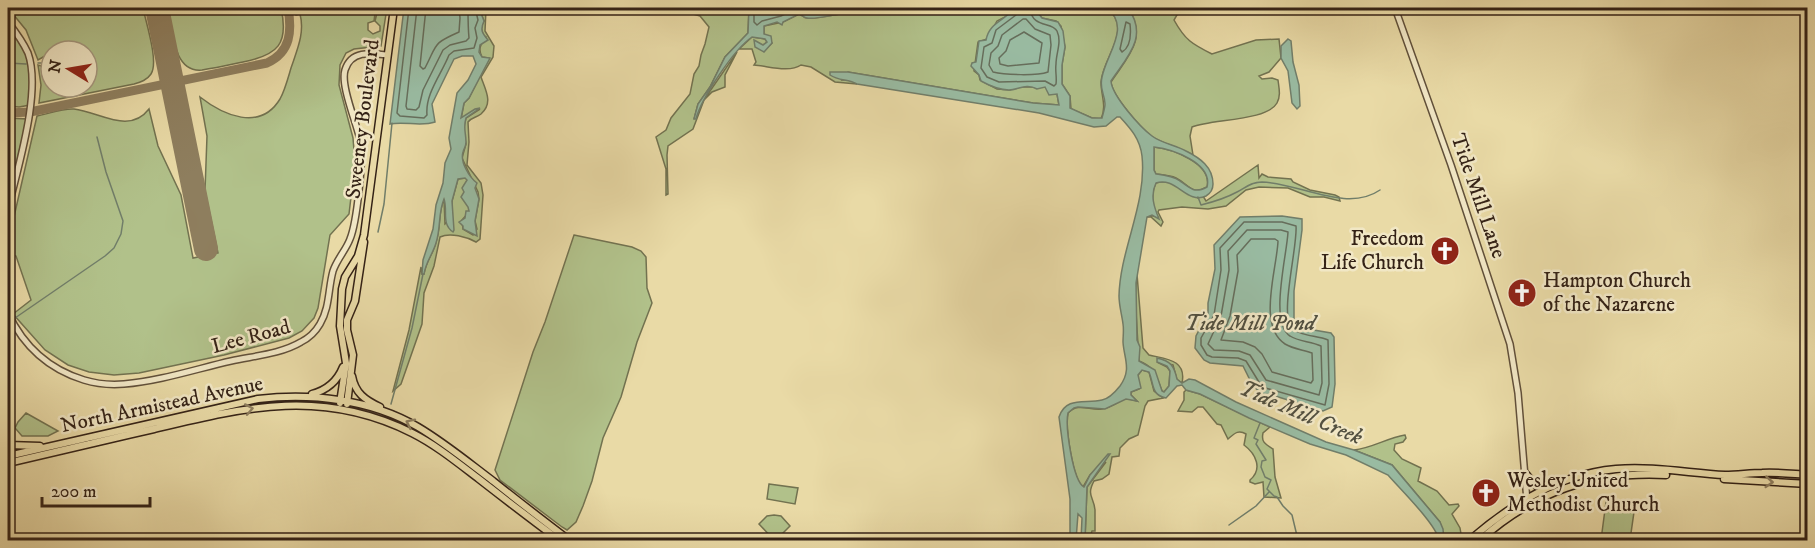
<svg xmlns="http://www.w3.org/2000/svg" width="1815" height="548" viewBox="0 0 1815 548" font-family="'IM FELL DW Pica',serif">
<rect width="100%" height="100%" fill="#e9daa6"/>
<filter id="stains"><feTurbulence type="fractalNoise" baseFrequency=".00333" numOctaves="4"/><feColorMatrix values="0 0 0 0 .2 0 0 0 0 .09 0 0 0 0 .02 0 0 0 .5 -.17"/></filter>
<radialGradient id="worn" r=".72"><stop offset=".6" stop-color="#630" stop-opacity="0"/><stop offset="1" stop-color="#630" stop-opacity=".3"/></radialGradient>
<!-- green -->
<path fill="#b1c18a" stroke="#727250" stroke-width="1.5" d="M8,8H143C146,23 159,62 151,74C147,80 141,82 134,84L39,103L41,85L38,65L51,69V87H87V51H51V61L46,60L45,56L38,60L26,30Z
M168,8H281C289,44 278,55 243,62C229,65 216,68 202,70C172,73 173,28 168,8Z
M294,8H370L372,12L375,13L374,21L368,23V30L373,34L380,31V26L375,21L377,13L386,14L381,46L354,49L346,53L340,65L339,85L353,138L355,163L349,214L330,235L318,308L314,318L302,331L289,338L224,355L139,373L114,375L89,372L68,365L45,350L13,314L31,300L16,256L10,254L8,243L37,116C48,114 63,108 74,109C100,112 129,135 149,109L158,146L181,195L193,258L218,253L205,191L207,136L200,97C223,115 260,132 280,99C285,90 288,78 291,68C297,50 305,33 300,14L296,15Z
M479,8L486,9L485,31L494,46L493,57L481,77C485,89 494,103 481,114C476,118 472,117 468,122L469,142L467,165L481,183L483,195L480,239L476,242C467,237 450,232 440,237L434,266L424,293L422,324L401,384L393,391L409,330L421,267L422,274H424C426,261 433,254 436,242C441,228 438,212 444,199L445,224L452,218V201L458,179L466,178L467,180L469,212L462,220L463,229L473,235L477,229L475,221L479,199L478,192L462,158L466,144L463,129L465,122L466,118L480,109L461,119L464,103L469,98L489,58L482,57C478,49 480,45 486,37L483,35L481,27L484,21Z
M672,8H749L748,33L725,57L710,87L698,104L694,119L701,104L737,52L725,75V87L712,92L704,100L693,129L668,146L667,155L668,194L666,195V169L656,137L666,130L671,118L690,94L694,74L699,66L701,55L705,44L709,27L700,16Z
M862,8H1005L1012,10L1007,16L997,21L987,39L978,42L974,71L979,75L980,80L997,89L1010,90L1018,87H1045L1057,94L1059,105L1033,103L848,72L842,80H851L857,84L835,82L811,67L801,65C789,73 768,66 754,65L756,62L752,49H739L752,37L765,39L767,42L763,45L765,50L772,43L764,35V26L783,22L799,14C802,15 804,18 807,18C814,20 856,11 862,8Z
M1034,8H1107C1134,30 1103,56 1101,82C1101,96 1107,106 1101,119L1092,118L1071,109L1070,96L1062,84V65L1065,47L1061,26L1056,21L1042,18Z
M1128,8H1181L1174,20C1185,40 1192,44 1212,54L1256,40L1279,39L1281,58L1269,72L1259,76L1262,79L1272,78L1278,80C1279,88 1281,96 1277,103C1267,121 1212,119 1192,127L1190,136L1193,155C1181,148 1166,145 1154,138C1142,130 1112,95 1111,82C1128,56 1148,39 1128,8Z
M8,22C31,56 30,65 30,105L19,107L8,106Z
M8,118L27,119L10,190L8,194Z
M1154,147C1172,149 1213,163 1207,187C1192,196 1188,184 1176,178C1169,175 1163,175 1156,174L1154,170Z
M1258,165L1259,178L1262,174L1268,177L1291,179L1293,182L1310,190L1335,195L1339,197L1340,201L1324,197H1310L1288,188L1259,187L1246,190L1226,206L1208,209L1182,207L1159,210L1158,212L1163,222L1161,226L1151,217H1147L1148,215L1158,217C1152,207 1151,193 1156,183C1171,178 1185,190 1198,198L1203,196L1206,201Z
M574,235L632,247L641,251L646,257L647,288L652,303L637,342L621,397L603,438L592,481L583,506L576,522L567,530L562,527L500,480L495,470L533,352L545,322Z
M1137,274L1143,348L1149,355C1165,359 1187,359 1182,383L1177,380L1173,365L1157,362L1167,367L1170,371L1169,386L1164,392L1162,391C1156,376 1155,367 1139,361L1135,296Z
M1142,370L1149,372L1154,391L1163,398L1148,401L1145,406L1138,435L1129,439L1120,448L1119,456L1112,457L1109,474L1102,479L1094,481C1086,496 1094,497 1095,510C1095,517 1095,524 1095,531H1092L1089,540H1085L1087,487L1106,462L1090,475L1083,487C1073,480 1065,427 1068,413C1078,402 1090,411 1102,409C1110,408 1118,402 1126,398L1137,401L1131,395V392L1139,389L1138,375Z
M1186,390L1200,394L1270,427L1263,433C1261,442 1265,444 1273,449L1275,477L1281,498L1264,497L1263,482L1255,484L1250,482V480C1263,469 1256,454 1244,445L1246,434C1238,429 1234,434 1228,439L1221,425L1217,424L1203,407H1198L1192,412L1178,411L1184,400V392Z
M26,413L58,431L48,436H22L15,428L18,422Z
M1405,435L1406,438L1403,442L1395,444L1394,450L1402,459L1421,468L1418,481L1437,491L1449,505L1458,504L1459,506L1452,514L1460,528L1462,540H1444L1440,522L1392,465L1354,450C1372,448 1387,438 1405,435Z
M769,484L798,488L795,504L767,499Z
M1606,502L1635,505L1630,540H1601Z
M774,515L781,516L790,526L777,539H773L759,524L767,516Z"/>
<!-- water -->
<path fill="#99bba2" stroke="#717e6a" stroke-width="1.5" fill-rule="evenodd" d="M404,8H479L484,21C480,30 482,33 488,40L480,45L479,52L482,57L490,58L469,98L464,103L461,118L475,109L480,108L466,118C463,128 466,133 466,142C466,147 464,148 463,152C460,162 469,177 477,183L475,188L479,199L475,221L477,236L463,229V226L459,222L465,218L466,211H469L468,207L461,197L464,192L462,188L467,180L465,178L458,179L452,201L454,230L453,232C441,224 448,210 444,199C438,213 441,228 436,243C433,254 426,261 424,274H422L423,260L433,229L436,205L443,183L445,163L451,149L449,138L457,93L468,80L476,64L473,56H462L454,59L432,104L435,122C421,127 405,121 390,124Z
M749,8H862C857,11 814,20 807,18C804,18 802,15 799,14L783,22L782,25L777,22L764,26V34L771,36L772,43L764,52L755,47L754,40L763,45L767,42L765,39L752,37C734,49 701,99 696,119H694L698,104L710,87L725,57L748,33Z
M1005,8H1034L1042,18L1058,22L1063,31L1065,47L1062,65V84L1070,96V108L1092,118H1102C1103,114 1105,108 1105,104C1105,94 1099,90 1102,77C1107,53 1131,27 1107,8H1128C1149,37 1127,57 1111,81C1112,96 1140,127 1152,136C1161,143 1175,145 1186,151C1200,158 1213,167 1213,184C1213,189 1211,193 1206,196C1187,205 1176,176 1156,183C1150,195 1154,207 1159,219L1152,215L1147,217L1136,283L1137,340L1140,347L1139,361L1155,370L1162,391L1164,392L1169,386L1170,371L1167,366L1157,362V358C1171,361 1174,366 1177,379L1182,383L1189,379L1195,380L1236,402L1326,442L1354,450L1392,465L1440,522L1443,529L1444,540H1439C1436,524 1400,489 1388,475L1346,455L1310,444L1249,418L1200,394L1186,390L1182,385L1177,386L1166,398C1151,395 1154,384 1149,372L1142,370L1138,375L1141,388L1131,392V395L1137,401L1126,399L1105,409L1078,407L1074,408L1068,413C1065,427 1073,481 1084,487L1090,475L1108,454H1110L1087,487L1085,540H1081L1082,518L1078,514L1076,540H1070V499L1059,417C1066,396 1085,404 1102,400C1108,399 1116,391 1120,386C1132,369 1124,359 1123,342C1123,336 1124,330 1123,324C1122,315 1119,306 1119,296C1120,249 1147,204 1142,156C1140,139 1131,129 1120,117H1117L1106,126L1094,127L1039,113L857,84C848,79 839,81 830,75V72H848L1033,103L1059,105L1057,94L1049,95L1045,87L1037,89C1026,83 1018,90 1009,90C999,90 990,86 981,81L979,75L971,66L972,63L976,62L979,41L986,40C989,24 1001,22 1012,11V10ZM1154,147C1172,149 1213,163 1207,187C1194,194 1191,188 1180,181C1173,176 1164,175 1156,174L1154,170Z
M1288,39L1291,41L1293,62L1299,85L1300,106L1297,109L1292,103L1288,71L1281,58V46Z
M1282,216L1302,219V230L1294,291V322L1308,329L1331,333L1334,337L1335,384L1332,407L1323,411L1272,395L1261,394L1252,384L1243,366L1210,363L1204,360L1195,348L1196,336L1208,313V303L1215,269L1214,245L1240,217Z"/>
<g fill="none" stroke-linecap="round" stroke-linejoin="round">
<!-- shore -->
<path stroke="#666e5c" stroke-width="1.5" d="M409,8L397,113L400,116L424,118L427,115C425,94 441,75 449,55L454,51L474,48L477,38L475,28L478,20L475,8
M417,8L406,106L407,109L416,110L419,107L423,90L443,50L450,45L466,41L469,38C468,28 468,18 468,8
M426,8L420,66L423,69L425,68C438,43 432,44 459,32L460,18L459,8
M754,8V22L757,25L762,21L781,16L797,8L810,12L838,8
M1017,8L1016,15L996,30L992,43L984,47L981,68L987,77L999,82L1045,81L1054,86L1056,84C1057,77 1055,71 1056,64C1056,53 1062,42 1057,31C1052,21 1032,29 1030,8
M1026,19L1035,29L1050,35L1051,45L1048,72C1037,76 1005,75 993,72L989,65L991,53L998,46L1002,35L1023,19Z
M1126,22L1130,24C1131,33 1131,47 1122,52L1120,49Z
M1024,32L1042,43L1039,63L1008,66L1000,64L999,58L1006,51L1010,40Z
M1244,222H1282L1296,226C1298,245 1279,317 1292,328C1302,337 1317,335 1328,340L1329,384L1325,405L1262,387L1246,361L1238,358L1212,357L1207,355L1201,345V338L1214,315L1221,270L1220,248Z
M1247,230H1281L1288,232C1287,255 1269,323 1290,336C1299,342 1311,341 1321,346L1322,383L1319,395L1266,380L1250,355L1239,351L1214,350L1208,344L1221,316L1229,270L1228,251Z
M1251,239H1275L1278,241C1277,269 1257,326 1285,344C1293,349 1304,350 1312,353L1313,380L1311,383L1272,372L1262,354L1255,347L1243,342L1221,340L1230,316L1238,271L1237,255Z"/>
<!-- stream -->
<path stroke="#717e6a" stroke-width="1.5" d="M8,63L26,64
M38,63H47L51,65
M1198,197L1201,205C1213,202 1226,198 1237,192C1245,188 1251,182 1262,182C1299,183 1347,213 1380,190
M378,232L384,204L392,123
M15,318L105,256L114,248L121,234L123,221L106,172L97,137
M8,338L12,331
M391,404L412,328L423,274
M1260,423L1254,438L1258,440L1256,444L1266,460L1262,461L1261,467L1265,477L1271,480L1267,489L1274,496L1277,497L1283,506L1292,515L1298,540
M1229,525L1256,506L1269,492"/>
<!-- taxiway -->
<path stroke="#8e7e5e" stroke-width="9" d="M8,113L30,112L267,63C291,52 292,31 288,8"/>
<!-- runway -->
<path stroke="#8e7e5e" stroke-width="24" d="M157,8L206,249"/>
<!-- minor casing -->
<g stroke="#61503a" stroke-width="8">
<path id="minor" d="M1395,8L1451,165L1510,344L1518,393L1527,501
M8,22C15,31 23,42 28,53C42,92 17,169 8,210
M8,313C23,345 48,369 84,380C97,384 111,385 124,384C160,381 196,369 231,361C253,356 281,354 301,342C309,338 316,331 320,324C330,307 328,289 333,271C337,259 346,250 350,239C357,222 363,162 361,144C358,126 340,86 345,70C351,50 371,53 387,55
M1805,540L1808,535"/>
</g>
<!-- major casing -->
<g stroke="#342216" stroke-width="9">
<path id="major" d="M352,376C355,393 365,400 380,407
M312,394C327,390 337,382 343,367
M340,403L346,363L340,326L342,289L345,277L358,256L364,235L394,8
M347,404L353,355L347,330V320L355,301L364,242
M8,445L40,446
M8,456L258,399C312,393 370,399 418,427C445,443 469,463 493,481C518,501 544,521 569,540
M8,463C56,452 105,440 154,429C246,407 322,388 412,433C436,445 458,463 479,479C506,500 532,520 559,540
M1526,474L1535,485L1547,486
M1724,479L1808,484
M1470,540C1511,504 1559,474 1616,469C1652,466 1689,473 1725,475C1738,475 1750,473 1762,473C1777,472 1792,474 1808,475
M1480,540C1534,492 1593,471 1666,475"/>
</g>
<!-- minor -->
<use href="#minor" stroke="#f1e7c5" stroke-width="5"/>
<!-- major -->
<use href="#major" stroke="#e9daa6" stroke-width="6"/>
</g>
<!-- one-way arrows -->
<defs><path id="oneway-chevron" d="M-2-3.5L2.5 0L-2 3.5" fill="none" stroke-width="1.6" stroke-linecap="round" stroke-linejoin="round" transform="scale(1.5)"/></defs>
<g stroke="#8e7e5e">
<use href="#oneway-chevron" transform="translate(249 409) rotate(-11)"/>
<use href="#oneway-chevron" transform="translate(410 423) rotate(-154)"/>
<use href="#oneway-chevron" transform="translate(1769 482) rotate(4)"/>
</g>
<!-- icons -->
<defs>
<g id="church-disc" transform="scale(1.5)"><circle r="9.5" fill="#8f2418" stroke="#f1e7c5"/><path d="M-1.2-6h2.4v3.5h3.3v2.4h-3.3V6h-2.4V-.1h-3.3v-2.4h3.3Z" fill="#fff"/></g>
</defs>
<g fill-rule="evenodd">
<use href="#church-disc" x="1445" y="251"/>
<use href="#church-disc" x="1522" y="293"/>
<use href="#church-disc" x="1486" y="493"/>
</g>
<g text-anchor="middle" dominant-baseline="central" stroke-width="5" stroke-linejoin="round" paint-order="stroke">
<!-- street labels -->
<g font-size="21" fill="#342216" stroke="#f1e7c5">
<text transform="translate(363 119) rotate(-83)">Sweeney Boulevard</text>
<text transform="translate(1478 196) rotate(71)">Tide Mill Lane</text>
<text transform="translate(251 337) rotate(-15)">Lee Road</text>
<text transform="translate(162 405) rotate(-12)">North Armistead Avenue</text>
</g>
<!-- poi labels -->
<g font-size="21" fill="#342216" stroke="#f1e7c5" text-anchor="start">
<text x="1424" y="239" text-anchor="end">Freedom<tspan x="1424" dy="24">Life Church</tspan></text>
<text x="1543" y="281">Hampton Church<tspan x="1543" dy="24">of the Nazarene</tspan></text>
<text x="1507" y="481">Wesley United<tspan x="1507" dy="24">Methodist Church</tspan></text>
</g>
<!-- water labels -->
<g font-size="22" font-style="italic" fill="#525040" stroke="#f1e7c5">
<text x="1250" y="323">Tide Mill Pond</text>
<text transform="translate(1301 413) rotate(23)">Tide Mill Creek</text>
</g>
</g>
<!-- margin -->
<rect width="1815" height="548" fill="none" stroke="#e9daa6" stroke-width="30"/>
<rect x="9" y="9" width="1797" height="530" fill="none" stroke="#342216" stroke-width="3"/>
<rect x="15" y="15" width="1785" height="518" fill="none" stroke="#342216" stroke-width="1.5"/>
<!-- north arrow -->
<g transform="translate(69 69) rotate(281)"><circle r="28" fill="#f1e7c5" stroke="#a5987f" stroke-width="1.5"/>
<path d="M0-4.5L10 22L0 15L-10 22Z" fill="#8f2418"/>
<text y="-9" font-size="16" font-weight="bold" text-anchor="middle" fill="#342216">N</text>
</g>
<!-- scale -->
<path d="M42 497v9h108v-9" fill="none" stroke="#342216" stroke-width="3"/>
<text x="51" y="497" font-size="18" fill="#342216" stroke="#f1e7c5" stroke-width="4.5" paint-order="stroke">200 m</text>
<rect width="100%" height="100%" filter="url(#stains)"/>
<rect width="100%" height="100%" fill="url(#worn)"/>
</svg>
